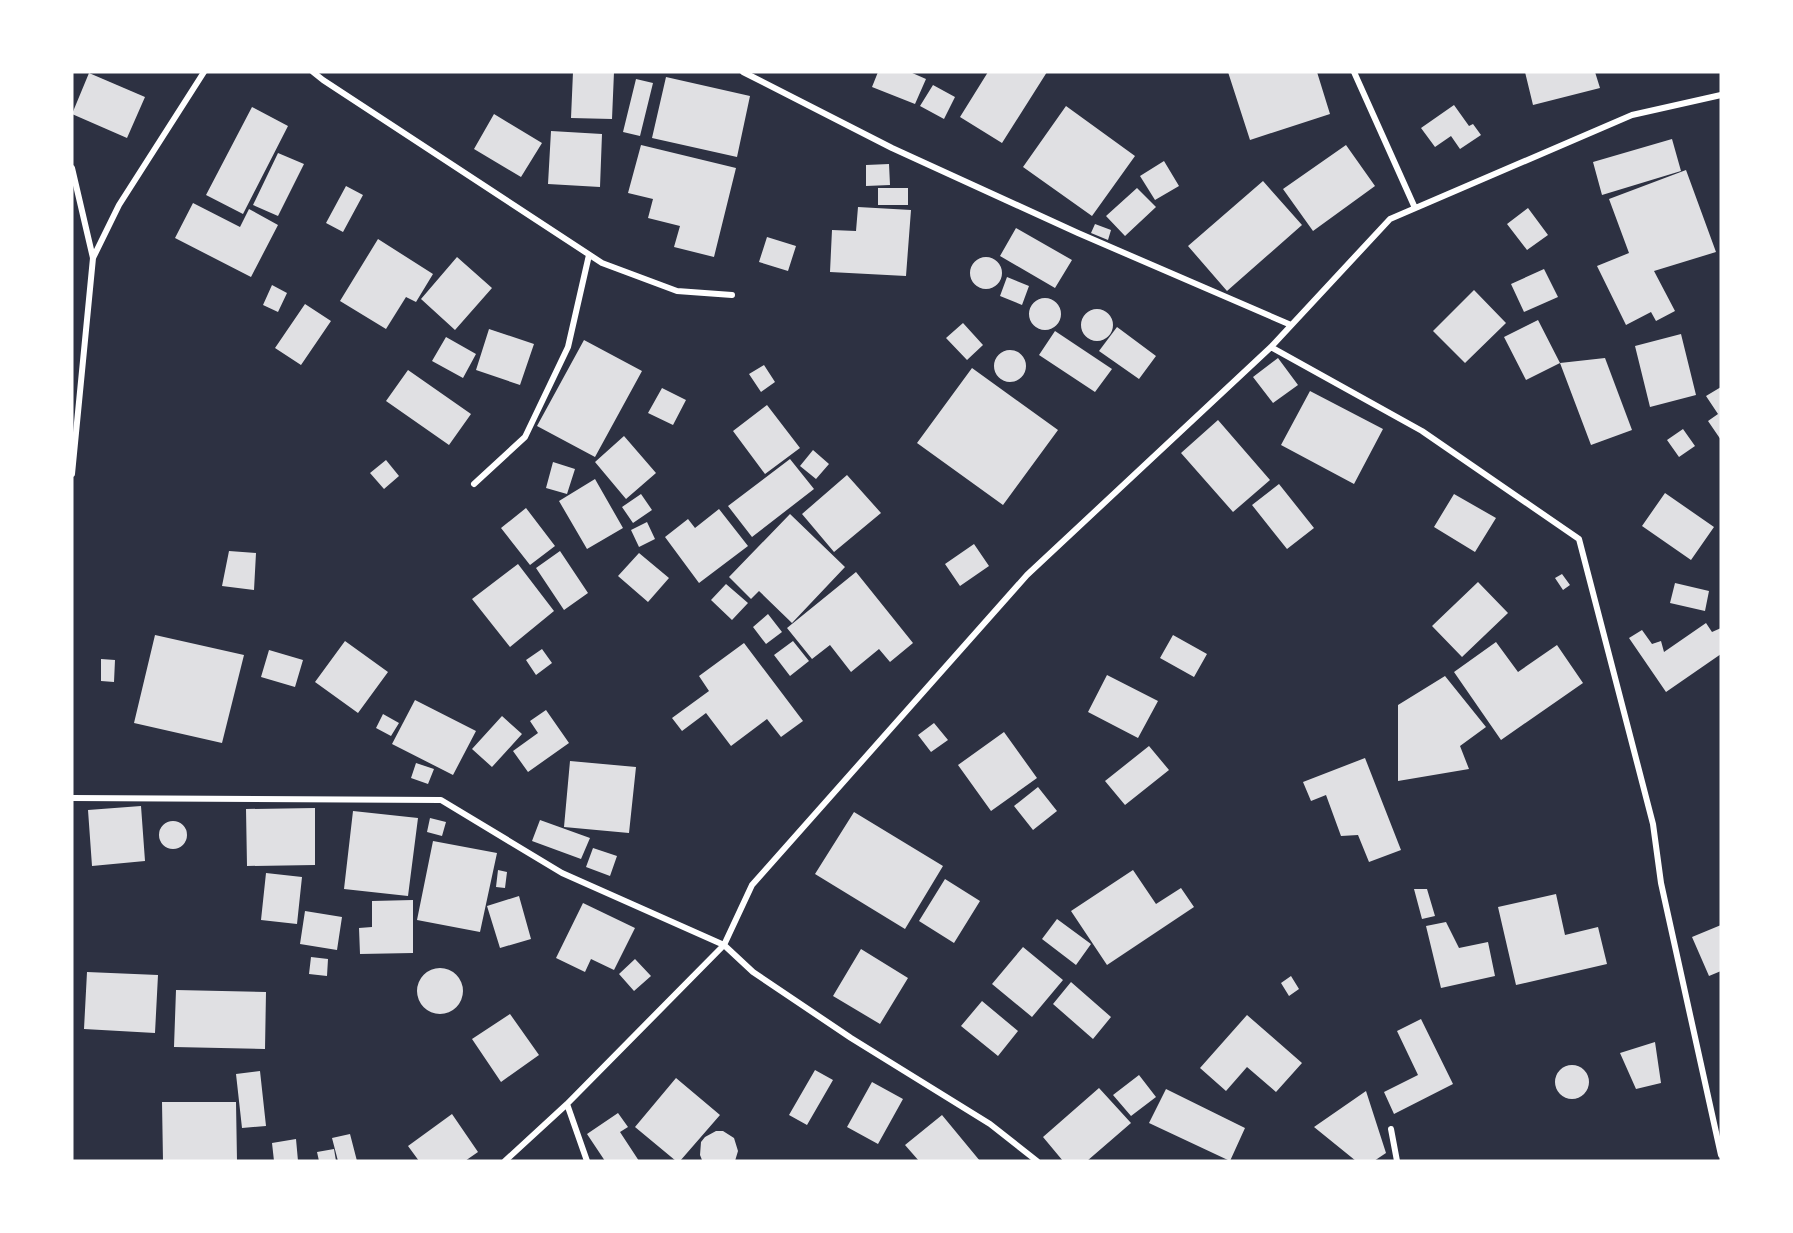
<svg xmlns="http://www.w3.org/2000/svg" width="1793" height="1233" viewBox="0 0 1793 1233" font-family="'Space Grotesk',sans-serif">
<rect width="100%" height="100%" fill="#2d3142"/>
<!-- building -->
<path fill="#e0e0e3" d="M573,72H614L612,119L571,118Z
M878,72H910L926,79L915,104L872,87Z
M988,72H1047L1002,143L960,117Z
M1228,72H1317L1330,114L1250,140Z
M1525,72H1595L1600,88L1533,105Z
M89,73L145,97L127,138L72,114Z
M666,77L750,96L737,157L652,138Z
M636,79L653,83L640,136L623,132Z
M933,85L955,97L944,119L920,106Z
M1454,105L1469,126L1473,124L1481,135L1460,149L1451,136L1435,147L1421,128Z
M1066,106L1135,156L1092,216L1023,167Z
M252,107L288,126L243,214L206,195Z
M494,114L542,143L521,177L474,149Z
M551,131L602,134L600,187L548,184Z
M1672,139L1681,171L1602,195L1593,162Z
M641,145L736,168L714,257L674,247L680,226L648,218L653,199L628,193Z
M1346,145L1375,186L1313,231L1283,189Z
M278,153L304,164L278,216L253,205Z
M1164,161L1179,186L1155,200L1140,176Z
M889,164L890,185L866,186V165Z
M1686,170L1716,252L1654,271L1675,311L1656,321L1651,312L1626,325L1597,266L1629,253L1609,199Z
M1263,181L1302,225L1227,291L1188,246Z
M346,186L363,195L343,232L326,223Z
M878,188H908V205H878Z
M1137,188L1156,207L1125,236L1106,216Z
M193,203L240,227L249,209L278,225L251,277L175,238Z
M858,207L911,210L906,276L830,272L832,230L856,231Z
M1528,208L1548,235L1527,250L1507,224Z
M1095,224L1111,230L1108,240L1091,233Z
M1016,228L1072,260L1055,288L1000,256Z
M767,237L796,246L788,271L759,262Z
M378,239L433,274L416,302L406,297L386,329L340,301Z
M457,257L492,288L455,330L421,299Z
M970 273a16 16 0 1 1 32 0a16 16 0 1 1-32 0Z
M1544,269L1558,297L1524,312L1511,284Z
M1007,277L1029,286L1022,305L1000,296Z
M272,285L287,293L278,312L263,305Z
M1474,290L1506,323L1465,363L1433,331Z
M1029 314a16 16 0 1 1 32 0a16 16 0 1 1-32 0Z
M305,304L331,321L301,365L275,348Z
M1081 325a16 16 0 1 1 32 0a16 16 0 1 1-32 0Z
M1538,320L1560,363L1526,380L1504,337Z
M963,323L983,345L967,360L946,338Z
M1117,327L1156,356L1139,379L1099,351Z
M489,329L534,344L520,385L476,370Z
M1055,331L1112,369L1095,392L1039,355Z
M1681,334L1696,395L1650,407L1635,346Z
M446,337L476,354L463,378L432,361Z
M584,340L642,371L595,457L537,426Z
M994 366a16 16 0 1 1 32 0a16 16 0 1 1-32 0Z
M1278,358L1298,385L1273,403L1253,377Z
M1605,358L1632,430L1591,445L1560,363Z
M764,365L775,382L761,392L749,374Z
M972,368L1058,430L1003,505L917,443Z
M408,370L471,414L449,445L386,401Z
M1721,387V440L1708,421L1718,414L1706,396Z
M662,388L686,400L673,425L648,413Z
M1310,391L1383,429L1354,484L1281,445Z
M767,405L800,448L765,474L733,431Z
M1218,420L1270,480L1233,512L1181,453Z
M1683,429L1695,446L1679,457L1667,440Z
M624,436L656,473L626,499L595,462Z
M813,450L829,464L816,479L800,466Z
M790,459L814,489L752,537L728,506Z
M386,460L399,476L384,489L370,473Z
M553,462L575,469L567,494L546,488Z
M847,475L881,513L834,552L802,514Z
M595,479L623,528L587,549L559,501Z
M1279,484L1314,528L1287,549L1252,505Z
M1665,493L1714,527L1691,560L1642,526Z
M641,494L652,510L633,523L622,507Z
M1454,494L1496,518L1475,552L1434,527Z
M526,508L555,546L530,565L501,528Z
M719,509L748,546L699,583L665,537L688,519L695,528Z
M790,514L845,567L792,623L759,591L751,599L729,577Z
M647,522L655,539L639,547L631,530Z
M974,544L989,566L960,586L945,564Z
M229,551L256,553L254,590L222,586Z
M560,551L588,593L564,610L536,568Z
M639,553L669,578L648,602L618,576Z
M518,564L554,611L510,647L472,599Z
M856,572L913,643L890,662L879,649L851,672L830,645L812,659L787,628Z
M1562,574L1570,585L1563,590L1555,578Z
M1478,582L1508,613L1462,657L1432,626Z
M1675,583L1709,591L1705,611L1670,603Z
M726,584L748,603L732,620L711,600Z
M768,614L782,632L766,644L753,627Z
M1706,623L1712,632L1721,628V654L1666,692L1629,638L1642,630L1652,644L1661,641L1664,652Z
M155,635L244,655L222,743L134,723Z
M1173,635L1207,654L1194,677L1160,658Z
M345,641L388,672L358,713L315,682Z
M793,641L809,661L790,676L774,655Z
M1496,642L1518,672L1557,645L1583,683L1501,740L1454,672Z
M744,643L803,721L781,737L767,719L731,746L706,713L682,731L672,718L709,691L699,676Z
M542,649L552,663L536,675L526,660Z
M269,650L303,660L295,687L261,677Z
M101,659L115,660L114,682L101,681Z
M1107,675L1158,701L1138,738L1088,712Z
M1445,676L1486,727L1460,746L1469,769L1398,781V705Z
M415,700L476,731L453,775L392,744Z
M546,710L569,743L528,772L513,751L538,733L530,721Z
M383,714L399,723L391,736L376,728Z
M502,716L522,734L492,767L472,749Z
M934,723L948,740L931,752L918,735Z
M1004,732L1037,778L991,811L958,765Z
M1149,746L1169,770L1125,805L1105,781Z
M1365,758L1401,850L1369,862L1358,835L1341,836L1326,795L1311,801L1303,782Z
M570,761L636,767L629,833L564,827Z
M416,763L434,769L428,784L411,778Z
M1038,787L1057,811L1033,830L1014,806Z
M141,806L145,861L92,866L88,810Z
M315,808V865L247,866L246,809Z
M353,811L418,818L408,896L344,889Z
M854,812L943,866L905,929L815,874Z
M430,818L446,822L442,836L427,832Z
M540,820L590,838L581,859L532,841Z
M159 835a14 14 0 1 1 28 0a14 14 0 1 1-28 0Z
M433,841L497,853L480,932L417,920Z
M593,848L617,856L610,876L586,867Z
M498,870L507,872L505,888L496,887Z
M1133,870L1156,904L1181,888L1194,907L1107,965L1071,911Z
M266,873L302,877L297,924L261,920Z
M945,879L980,901L954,943L919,921Z
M1414,889H1427L1435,916L1422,919Z
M1556,894L1565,935L1598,927L1607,964L1516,985L1498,907Z
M519,896L531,939L500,948L487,906Z
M413,900V953L360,954L359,928L372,927V901Z
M583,903L635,928L614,970L591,959L585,972L556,958Z
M305,911L342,917L337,950L300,944Z
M1057,919L1091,944L1076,965L1042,939Z
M1446,922L1459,948L1488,942L1495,976L1441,988L1426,926Z
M1721,925V971L1709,976L1692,937Z
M1023,947L1063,980L1032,1017L992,984Z
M861,949L908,978L880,1024L833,996Z
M311,957L328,959L327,976L309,974Z
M635,959L651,976L634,991L619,974Z
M417 991a23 23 0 1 1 46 0a23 23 0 1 1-46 0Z
M87,972L158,975L155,1033L84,1029Z
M1291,976L1299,989L1289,996L1281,983Z
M1071,982L1111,1017L1093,1039L1053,1004Z
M176,990L266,992L265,1049L174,1047Z
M982,1001L1018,1031L998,1056L961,1026Z
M510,1014L539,1055L501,1082L472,1039Z
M1247,1015L1302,1063L1276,1092L1247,1067L1226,1091L1200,1068Z
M1421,1019L1453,1084L1394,1114L1384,1092L1418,1075L1397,1031Z
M1655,1042L1661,1083L1636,1089L1620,1053Z
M1555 1082a17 17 0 1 1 34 0a17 17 0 1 1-34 0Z
M815,1070L833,1080L807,1125L789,1115Z
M260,1071L266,1126L242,1128L236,1074Z
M1139,1075L1156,1097L1131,1116L1113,1095Z
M676,1078L720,1115L680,1161H676L635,1127Z
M872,1082L903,1099L878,1144L847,1127Z
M1099,1088L1131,1123L1087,1161H1063L1043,1137Z
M1166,1089L1245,1128L1230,1161L1149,1123Z
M1366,1091L1386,1153L1374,1161H1356L1314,1127Z
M162,1102H236L237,1161H163Z
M618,1113L628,1127L620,1132L639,1161H605L587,1134Z
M452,1114L478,1152L465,1161H419L408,1146Z
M942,1115L980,1161H919L905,1145Z
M716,1131H723L734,1138L738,1151L735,1161L702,1160L700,1155L701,1142L705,1137Z
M350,1134L357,1161H338L332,1138Z
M296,1139L298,1161H274L272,1143Z
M334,1149L336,1161H319L317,1152Z"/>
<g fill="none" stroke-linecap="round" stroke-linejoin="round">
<!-- minor -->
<path stroke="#fff" stroke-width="6" d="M313,72L323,80L602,263L677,291L732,295
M743,72L892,148L1078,233L1291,325
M1354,72L1415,208
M72,168L93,258L72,474
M93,258L119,205L204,72
M1271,347L1422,431L1579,539L1653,824L1661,883L1721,1155
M474,484L525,437L568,347L589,255
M72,798L441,800L562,873L724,945L753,972L851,1038L990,1124L1037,1161
M567,1104L587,1161
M1391,1129L1397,1161
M505,1161L567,1104L724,945L752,885L1027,575L1271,347L1390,219L1632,115L1721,95"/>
</g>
<!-- border -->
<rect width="1793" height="1233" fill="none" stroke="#ffffff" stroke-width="147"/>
</svg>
